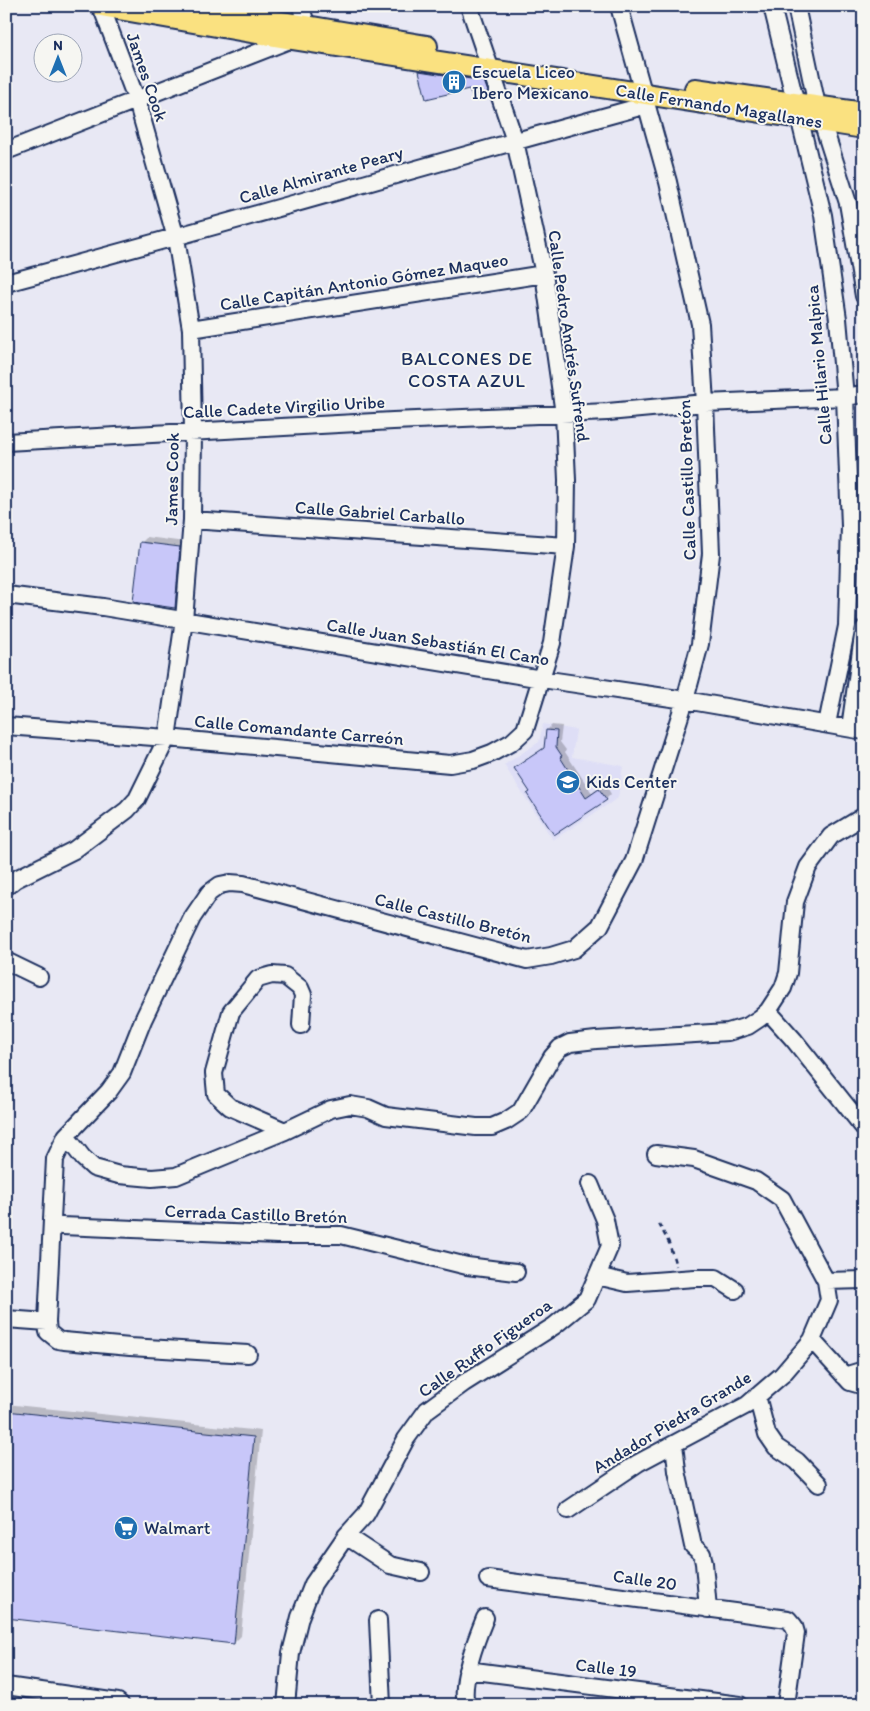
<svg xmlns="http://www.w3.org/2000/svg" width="870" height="1711" viewBox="0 0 870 1711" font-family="Itim,sans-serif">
<rect width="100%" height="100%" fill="#e8e8f4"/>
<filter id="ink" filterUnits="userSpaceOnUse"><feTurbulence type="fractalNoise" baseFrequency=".02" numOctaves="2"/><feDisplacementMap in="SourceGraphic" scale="10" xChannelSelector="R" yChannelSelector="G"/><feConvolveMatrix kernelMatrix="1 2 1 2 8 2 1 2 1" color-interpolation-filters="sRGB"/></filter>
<g filter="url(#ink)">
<!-- built -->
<path fill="#dedef6" d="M543,724L576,730L572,757L623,766L618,798L553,840L504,765L539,742Z"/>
<!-- shadow -->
<path fill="#0003" d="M425,66L489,76L492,85L487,91L470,88L427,97L420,71Z
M147,537L185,542L180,601L175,606L142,542Z
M552,725L562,726L560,742L566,750L565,752L592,793L605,784L611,794L606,799L554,833L532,792L515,769L545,747L547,730Z
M6,1404L261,1431L241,1636L234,1643L6,1617Z
M27,1693L78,1701L77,1705H21V1699Z"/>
<!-- building -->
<path fill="#c8c7f9" stroke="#1b2f5e" d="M419,71L484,81L488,92L472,96L469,89L426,99Z
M140,542L180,547L175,608L133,602Z
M546,730L557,731L556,747L562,756L560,757L586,798L599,789L607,800L554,835L527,794L530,792L514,768L544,748Z
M6,1411L254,1437L234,1644L6,1618Z
M20,1698L59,1704V1705H19Z"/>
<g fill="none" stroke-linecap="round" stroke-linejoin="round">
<!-- minor casing -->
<g stroke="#1b2f5e" stroke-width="20">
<path id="minor" d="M772,6L823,215L838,319L845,397L850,526L847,626L827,724
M796,6L817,106L848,203L864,296
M6,151L292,39L306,25L301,6
M6,283C221,226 433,163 647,105
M191,329L544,274
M6,442L393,421L608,412L705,403L845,397L864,394
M192,520L566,546
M6,595L103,607L542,679L685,700L864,731
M6,726L167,738L450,764L473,760L492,753L512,742L525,730L552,643L566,546L567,480L564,414L544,274L515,141L469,6
M850,728L864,629
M6,887L16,879L74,850L127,810L137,799L167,738L184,620L192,520L193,431L191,329L176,238L137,101L101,6
M6,961L39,977
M768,1011L794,1040L864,1128
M285,1131L230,1107L216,1094L214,1073L231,1012L258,979L272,975L285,976L300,988L303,995L301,1025
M66,1136L83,1158L94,1168L119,1175L152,1178L176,1176L285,1131L331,1109L350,1105L368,1108L386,1116L476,1127H492L506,1121L521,1111L552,1057L560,1048L570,1043L596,1040L728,1032L748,1026L760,1018L768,1011L783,988L788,973L795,902L808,867L831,836L864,816
M52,1223L62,1226L277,1235H341L467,1266L516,1272
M597,1276L627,1283L695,1278H716L735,1290
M826,1281L864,1280
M6,1319L47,1322
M812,1340L850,1382L864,1386
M248,1354L130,1347L64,1341L58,1340L48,1332L47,1322L55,1159L66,1136L109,1091L122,1073L143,1020L192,918L209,893L220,885L230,883L243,884L527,960L551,956L574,949L600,926L634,861L685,700L700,644L711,554L705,403L700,324L668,182L619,6
M844,1376L864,1370
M757,1396L767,1434L776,1447L797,1461L819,1484
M674,1444L677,1471L693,1546L702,1554L704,1563L708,1609
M568,1510L638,1463L747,1405L782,1375L812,1340L829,1300L826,1281L782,1199L756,1181L694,1159L656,1154
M346,1536L390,1565L421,1572
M488,1579L788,1619L794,1626L796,1633L786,1705
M378,1620L382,1705
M467,1670L740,1705
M6,1686L118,1702L121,1705
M286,1705L291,1653L300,1617L313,1584L346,1536L366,1514L406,1439L427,1410L464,1383L554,1326L587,1299L610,1246L605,1220L590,1184
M466,1705C460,1681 476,1640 485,1618"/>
</g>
<!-- major casing -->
<g stroke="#1b2f5e" stroke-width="24">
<path id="major" d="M101,6L292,39L864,128
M185,6L427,46
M695,89L864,113"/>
</g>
<!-- path -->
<path stroke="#1b2f5e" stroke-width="2.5" stroke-dasharray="5 4" stroke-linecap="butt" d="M659,1224L669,1243L676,1266"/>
<!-- minor -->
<use href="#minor" stroke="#f6f6f2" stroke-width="16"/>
<!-- major -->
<use href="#major" stroke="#fae180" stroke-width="20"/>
</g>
</g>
<!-- icons -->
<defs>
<g id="building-disc" transform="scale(1.25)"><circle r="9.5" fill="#1f6fb2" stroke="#f6f6f2"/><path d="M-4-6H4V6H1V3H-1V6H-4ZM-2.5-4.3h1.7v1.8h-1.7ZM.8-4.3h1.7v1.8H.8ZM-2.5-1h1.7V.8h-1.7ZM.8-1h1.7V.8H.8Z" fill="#fff"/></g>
<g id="school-disc" transform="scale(1.25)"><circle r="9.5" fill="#1f6fb2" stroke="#f6f6f2"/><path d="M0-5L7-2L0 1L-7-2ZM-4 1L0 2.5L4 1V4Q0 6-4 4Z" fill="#fff"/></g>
<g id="supermarket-disc" transform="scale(1.25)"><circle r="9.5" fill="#1f6fb2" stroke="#f6f6f2"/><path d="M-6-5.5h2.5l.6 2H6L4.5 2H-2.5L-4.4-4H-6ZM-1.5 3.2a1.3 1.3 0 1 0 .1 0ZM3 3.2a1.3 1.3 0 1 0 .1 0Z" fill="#fff"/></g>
</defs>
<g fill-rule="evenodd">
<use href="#building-disc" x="454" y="82"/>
<use href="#school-disc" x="568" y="782"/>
<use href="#supermarket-disc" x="126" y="1528"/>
</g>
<g text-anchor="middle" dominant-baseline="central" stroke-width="4" stroke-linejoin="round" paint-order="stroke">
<!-- poi labels -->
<g font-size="18" fill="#1b2f5e" stroke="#f6f6f2" text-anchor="start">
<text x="472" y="72">Escuela Liceo<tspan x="472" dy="21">Ibero Mexicano</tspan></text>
<text x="586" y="782">Kids Center</text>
<text x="144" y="1528">Walmart</text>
</g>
<!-- street labels -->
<g font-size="18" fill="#1b2f5e" stroke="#f6f6f2">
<text transform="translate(147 77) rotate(71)">James Cook</text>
<text transform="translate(719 106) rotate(9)">Calle Fernando Magallanes</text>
<text transform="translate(321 175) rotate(-16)">Calle Almirante Peary</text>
<text transform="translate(364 282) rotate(-9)">Calle Capitán Antonio Gómez Maqueo</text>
<text transform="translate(569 336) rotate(82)">Calle Pedro Andrés Sufrend</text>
<text transform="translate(819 365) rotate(-95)">Calle Hilario Malpica</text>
<text transform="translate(284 407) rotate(-3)">Calle Cadete Virgilio Uribe</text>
<text transform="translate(172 479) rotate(-89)">James Cook</text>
<text transform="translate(687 480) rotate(-92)">Calle Castillo Bretón</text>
<text transform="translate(380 513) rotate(4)">Calle Gabriel Carballo</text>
<text transform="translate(438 642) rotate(9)">Calle Juan Sebastián El Cano</text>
<text transform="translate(299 730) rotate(5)">Calle Comandante Carreón</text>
<text transform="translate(453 918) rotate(14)">Calle Castillo Bretón</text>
<text transform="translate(256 1214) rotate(2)">Cerrada Castillo Bretón</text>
<text transform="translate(485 1348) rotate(-35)">Calle Ruffo Figueroa</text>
<text transform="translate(672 1422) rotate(-31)">Andador Piedra Grande</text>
<text transform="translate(645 1580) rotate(8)">Calle 20</text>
<text transform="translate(606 1668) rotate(7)">Calle 19</text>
</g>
<!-- neighbourhood labels -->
<g font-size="19" letter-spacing="1" fill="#1b2f5e" stroke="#f6f6f2">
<text x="467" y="358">BALCONES DE<tspan x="467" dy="22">COSTA AZUL</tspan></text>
</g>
</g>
<!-- margin -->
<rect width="870" height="1711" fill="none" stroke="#f6f6f2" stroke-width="25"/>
<rect x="12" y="12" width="845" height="1686" fill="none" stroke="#1b2f5e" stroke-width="2" filter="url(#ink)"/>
<!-- north arrow -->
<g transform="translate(58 58)"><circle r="24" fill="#f6f6f2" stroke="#9ea6b7"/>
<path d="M0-4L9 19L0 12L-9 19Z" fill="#1f6fb2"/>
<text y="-8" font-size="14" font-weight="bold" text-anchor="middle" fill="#1b2f5e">N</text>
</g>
</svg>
